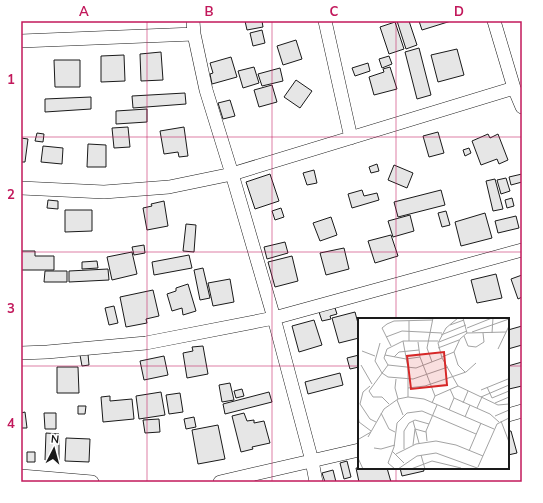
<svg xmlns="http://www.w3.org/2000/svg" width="543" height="503" viewBox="0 0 543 503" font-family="Mulish,sans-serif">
<rect width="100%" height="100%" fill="#fff"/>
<!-- building -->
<path fill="#e6e6e6" stroke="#1a1a1a" d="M245,21H262L263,27L247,30Z
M397,21H409L417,45L406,49Z
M419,21H451L422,30Z
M395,22L404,49L389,54L380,27Z
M262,30L265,43L253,46L250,33Z
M296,40L302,59L283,65L277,46Z
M419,48L431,95L417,99L405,52Z
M457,49L464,75L438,82L431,55Z
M161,52L163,80L141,81L140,54Z
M124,55L125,81L101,82V56Z
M389,56L392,64L382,68L379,59Z
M231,57L237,77L212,84L210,74L213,73L210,63Z
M54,60H80V87H55Z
M368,63L370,71L355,76L352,68Z
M254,67L259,83L243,88L238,71Z
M390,67L397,89L374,95L369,77L384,72L383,69Z
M280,68L283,81L262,86L258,74Z
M296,80L312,91L300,108L284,97Z
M272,85L277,102L259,107L254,90Z
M185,93L186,104L133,108L132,96Z
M91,97V109L45,112V99Z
M230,100L235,116L223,119L218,103Z
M147,109V122L116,124V111Z
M128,127L130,147L114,148L112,128Z
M184,127L188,156L179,157L178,152L164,154L160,131Z
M438,132L444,153L429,157L423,136Z
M37,133L44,134L43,142L35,141Z
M488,134L490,138L498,134L508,160L499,164L497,159L481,165L472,141Z
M21,138L28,139L25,162H21Z
M88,144L106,145V167H87Z
M43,146L63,148L62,164L41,162Z
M469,148L471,153L465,156L463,150Z
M377,164L379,171L371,173L369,167Z
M394,165L413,173L407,188L388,180Z
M314,170L317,183L307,185L303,173Z
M270,174L279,201L255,209L246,182Z
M522,174V182L511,185L509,177Z
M506,178L510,191L501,194L497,180Z
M495,179L503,209L493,211L486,181Z
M362,190L364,196L377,193L379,200L352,208L348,194Z
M441,190L445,205L398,217L394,202Z
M512,198L514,206L507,208L505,200Z
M48,200L58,201V209L47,208Z
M164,201L168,226L147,230L143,208L152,206L151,204Z
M281,208L284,217L275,220L272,211Z
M65,210H92V231L65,232Z
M446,211L450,225L442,227L438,213Z
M485,213L492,238L461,246L455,222Z
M410,215L414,231L393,237L388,221Z
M516,216L519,228L498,233L495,221Z
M331,217L337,235L320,241L313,223Z
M186,224L196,225L194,252L183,251Z
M391,235L398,256L375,263L368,241Z
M285,242L288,253L267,259L264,247Z
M144,245L145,253L134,255L132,247Z
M344,248L349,269L326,275L320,253Z
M21,251H35V256H54V270H21Z
M132,252L137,274L112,280L107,257Z
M189,255L192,268L154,275L152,262Z
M292,256L298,281L275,287L268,262Z
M97,261L98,268L82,269V262Z
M203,268L210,298L200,300L194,270Z
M108,269L109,280L69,282V271Z
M45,271H67V282H44Z
M496,274L502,298L477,303L471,280Z
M522,275V297L518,299L511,279Z
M230,279L234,302L213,306L208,283Z
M188,284L196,311L183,315L182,308L172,311L167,294L176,291V288Z
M153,290L159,316L146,319L147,323L126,327L120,297Z
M334,305L337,314L330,316L331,319L322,321L318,309Z
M114,306L118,323L109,325L105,308Z
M355,312L359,327V338L339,343L332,318Z
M314,320L322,345L299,352L292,326Z
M522,326V345L508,349V330Z
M203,346L208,374L187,378L183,353L193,351L192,347Z
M88,354L89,365L82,366L80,355Z
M359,355V367L350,369L347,358Z
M164,356L168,375L144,380L140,361Z
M522,362V386L509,389L508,366Z
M57,367H78L79,393H57Z
M340,373L343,385L308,394L305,382Z
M230,383L234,400L222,402L219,385Z
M242,389L244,396L236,398L234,391Z
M161,392L165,415L139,419L136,396Z
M269,392L272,402L225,414L223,404Z
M180,393L183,412L169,414L166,395Z
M110,396V401L132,399L134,419L103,422L101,397Z
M78,406H86L85,414H78Z
M25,412L27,428H21V413Z
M44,413H56V429H45Z
M244,413L247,421L254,420V423L264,421L270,443L252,447L253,449L241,452L232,416Z
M194,417L196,427L186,429L184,419Z
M159,419L160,432L145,433L143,420Z
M218,425L225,459L198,464L192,430Z
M508,431H511L517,453L508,455Z
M46,433L59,434V460H45Z
M66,438L90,439L89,462L65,461Z
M27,452H35V462H27Z
M347,461L351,477L344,479L340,463Z
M356,468H387L391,482H359Z
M400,468H423L424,471L402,476Z
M333,470L336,482H325L322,473Z"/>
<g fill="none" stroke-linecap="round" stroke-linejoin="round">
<!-- street casing -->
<g stroke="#1a1a1a" stroke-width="14">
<path id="street" d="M193,21L194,34L206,90L232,174L274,318L312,461L316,482
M325,21L351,138
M494,21L514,88L522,107
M21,41L194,34
M21,188L104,192L169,187L232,174L514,88
M21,353L47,352L146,343L274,318L522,250
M508,415L522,411
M21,476L92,482
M220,482L359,450"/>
</g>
<!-- street -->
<use href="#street" stroke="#fff" stroke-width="13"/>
</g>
<!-- grid -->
<path fill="none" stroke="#c2185b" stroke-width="1" stroke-opacity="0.55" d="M147,21V482M272,21V482M396,21V319M21,137H522M21,252H522M21,366H359M508,366H522M396,468V482"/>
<!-- overview -->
<g transform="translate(358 318)">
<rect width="151" height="151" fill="#fff"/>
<path fill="none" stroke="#a3a3a3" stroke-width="1" d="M100,0L88,10L80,25L84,40L100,68L140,87L151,86M105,0L109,15L102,21L96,34L100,47L107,54M51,3V23M92,7L106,2M109,10L134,0M114,14L151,1M109,15L148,14M134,15L135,0M83,17L108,7M106,18L110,28L118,29L126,24L125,15M28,19L44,13L84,15M45,23L29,31L26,40L30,47L58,50L84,40M60,24L62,39L77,78M81,24L109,13M22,25L17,43L24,55L30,59L55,61L90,49M33,28L24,10L29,6L36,3L75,2M80,30L101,22M140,31L151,8M4,33L17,38M27,37L48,41L62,39M36,39L41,34L61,32M84,39L96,34M74,44L69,30L75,0M3,47L14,66M30,47L11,73L15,79H24L31,86M38,61L37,70L40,81M12,68L5,74L2,86L12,101L18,104M129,69L134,80L151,73M50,70L67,68L108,54L118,45M123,72L150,61M50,79V50L45,23H80M123,79L151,67M96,80L132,96L141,104M39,82L45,97M74,85L77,78L100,68M105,85L110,73M137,85L151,79M119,90L124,79M91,92L96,80L92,71M23,95L31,111L37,114M0,98L1,104L13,113M137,98L151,92M107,99L112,87M55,103L61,125M143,103L151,124M10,119L26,91L40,81L50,79L66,81L136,111M1,121L13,114M69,123L68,113L79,87M55,127L57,111L68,114M16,130L23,131L37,127M46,131V113L51,105L57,102L71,106M34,133L46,145M111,133L123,105M38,136L58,126L78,123L98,127L125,138M63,137L67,151M0,140L5,151M120,149L139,106L151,100M37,151L30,145L36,129L39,105L49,95L64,93L118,116M40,151L59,138L78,135L122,151M53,151L74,143L103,150"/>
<path fill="#d62828" fill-opacity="0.15" stroke="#d62828" stroke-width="2" d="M86,34L89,67L53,71L49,38Z"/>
<rect width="151" height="151" fill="none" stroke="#1a1a1a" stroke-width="2"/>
</g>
<!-- border -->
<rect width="543" height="503" fill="none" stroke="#ffffff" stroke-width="44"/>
<!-- north arrow -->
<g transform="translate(54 449) rotate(6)" stroke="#ffffff" stroke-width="3" paint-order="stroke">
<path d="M0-3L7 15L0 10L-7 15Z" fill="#1a1a1a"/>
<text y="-6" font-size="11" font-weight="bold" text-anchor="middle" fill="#1a1a1a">N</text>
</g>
<rect x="22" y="22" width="499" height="459" fill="none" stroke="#c2185b" stroke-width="1.5"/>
<g font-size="13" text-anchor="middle" font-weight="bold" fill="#c2185b">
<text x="84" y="16">A</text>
<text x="209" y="16">B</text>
<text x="334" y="16">C</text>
<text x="459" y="16">D</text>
<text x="11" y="84">1</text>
<text x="11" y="199">2</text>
<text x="11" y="313">3</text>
<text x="11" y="428">4</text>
</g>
</svg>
